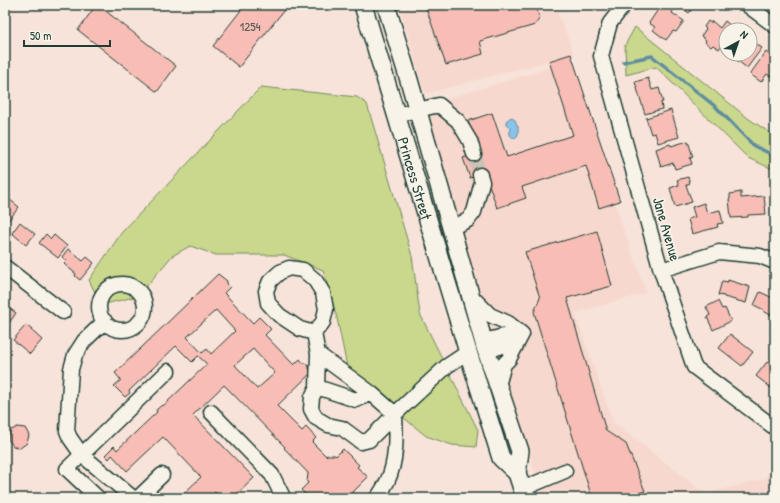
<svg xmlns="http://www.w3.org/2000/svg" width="780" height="503" viewBox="0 0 780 503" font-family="'Patrick Hand',sans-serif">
<rect width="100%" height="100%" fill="#f7e3d9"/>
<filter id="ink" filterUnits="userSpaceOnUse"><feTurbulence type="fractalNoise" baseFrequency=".025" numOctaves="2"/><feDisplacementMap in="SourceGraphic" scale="8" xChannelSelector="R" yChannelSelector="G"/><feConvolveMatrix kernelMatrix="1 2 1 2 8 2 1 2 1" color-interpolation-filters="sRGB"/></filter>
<g filter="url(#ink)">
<!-- built -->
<path fill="#f7d8ce" d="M399,5H555L574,54L425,94Z
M566,63L646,293L575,313L613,422L706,494L764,479L775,464V498H543L423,106Z"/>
<!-- green -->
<path fill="#c9d88c" stroke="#748a60" d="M635,27L749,119L775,136V170L748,158L656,67L626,75L625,45Z
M261,87L357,97L367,104L412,256L420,314L478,430L476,447L452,445L426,436L348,372L337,318L323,270L284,255H216L190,246L172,256L138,296L101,305L89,280L122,232Z"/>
<!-- water -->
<path fill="#89c3e8" stroke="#5f8da0" d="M511,117L515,120L517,125L518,126C518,131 520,136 514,138C509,136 509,133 511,129L506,124V121Z"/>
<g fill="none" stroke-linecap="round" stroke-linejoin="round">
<!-- stream -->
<path stroke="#5f8da0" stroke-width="3.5" d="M623,62L652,56L716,107L754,146L775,156"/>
</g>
<!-- building -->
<path fill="#f8bdb5" stroke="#1f3d34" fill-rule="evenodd" d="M96,5H98L176,66L157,92L78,30Z
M245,5H288L239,67L213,46Z
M425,5H535L540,18L535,25L480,41L483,54L446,65Z
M661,5H665L673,11L672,13L684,21L676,32L673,31L666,40L653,30L655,27L649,23Z
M678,5H695L689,13Z
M708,21L711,23L712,21L720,28L725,21L736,30H726V40L719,49L713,45L711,47L705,42L706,40L701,36L706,29L704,27Z
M750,39L762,48L747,68L729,54H750Z
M766,52L775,59V79L767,74L761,82L750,74Z
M571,54L620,201L599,208L586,166L522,187L526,198L497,208L485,173L470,178L463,158L479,152L468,121L492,113L507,157L573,135L549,61Z
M648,78L652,90L659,88L663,102H661L662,109L645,114L635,82Z
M671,110L679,137L658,143L655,133L651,134L646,118Z
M688,141L693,157L690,158L692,164L675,169L673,163L661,167L656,149L670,144L671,146Z
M688,177L690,183L686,185L692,202L675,207L670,188L679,185L677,180Z
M741,192V198L764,196L766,214L748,215V217L731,218L729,199H730V194Z
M5,196L19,207L5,225Z
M704,203L707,213L720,210L723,223L717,224L718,227L692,234L688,219L695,217L692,207Z
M20,222L35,234L26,245L12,233Z
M597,231L612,286L567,298L606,431L626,444L645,491L623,498H592L534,312L540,298L525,252Z
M46,234L51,239L54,235L67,246L58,258L39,243Z
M68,249L83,261L87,257L94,263L80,280L75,276L76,274L64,264L67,261L62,257Z
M218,274L227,281V284L230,287L224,293L253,323L259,317L271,329L265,335L294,365L300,359L303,363H306L309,366V369L312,372L277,406L302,431L306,427L316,438L312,442L326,456L327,455H335L336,456L343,449L359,465L357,467L368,477L347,498H309L301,490L308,483L307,482L308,474V473L284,448L285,447L224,385L193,415L254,478L233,498H221L215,492L209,498H179L201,477L163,437L127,471L112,455L109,459L105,455L114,446L117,450L157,412L156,410L162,405L163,406L207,364L198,356L192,362L176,346L129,391L130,393L125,397L114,386L121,380L115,373ZM216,310L235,331L211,354L207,349L202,353L187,337ZM253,349L275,373L257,389L235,365Z
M728,280L750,287L746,303L724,297V296L718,295L722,281L728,282Z
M760,292L775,299V315L772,313L771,315L763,311L764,310L754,305Z
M718,301L722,309L725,308L731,321L713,330L707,317L710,315L706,307Z
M5,305L16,313L7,326L5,324Z
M26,325L32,330H31L42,340L30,354L13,340Z
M730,334L753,352L742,366L719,348Z
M767,362L775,368V391L756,376Z
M17,427L25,428L29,435L27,443L20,448L13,446L8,439L10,431Z
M775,492V498H758Z"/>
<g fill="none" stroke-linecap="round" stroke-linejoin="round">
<!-- minor-tunnel -->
<path stroke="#ccc2b8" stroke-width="14" stroke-dasharray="14 7" stroke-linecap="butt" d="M474,154L480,175"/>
<!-- minor casing -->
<g stroke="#1f3d34" stroke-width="17">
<path id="minor" d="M624,5L610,23L601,56L661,270L694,367L775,428
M747,5L775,26
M396,115L439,105L458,121L470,141L474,154
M451,228L468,220L474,212L482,182L480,175
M5,267L63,312
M289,268L303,270L315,280L323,293L326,309L323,322L314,333L300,329L279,315L268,303L266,291L270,281L280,272Z
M661,270L719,252L760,256L775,262
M99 307a23 23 0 1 1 46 0a23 23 0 1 1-46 0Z
M470,295L490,315L508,323L522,334
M105,321L84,341L75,355L71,369L67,431L70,438L82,455L133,498
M314,333L318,354L371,393L395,414L369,440L361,442L342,428L328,425L316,418L311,409L312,397L317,387L318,354
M522,334L502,346L493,349L485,347L492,339L508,335Z
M498,386L504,364L509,359L522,334
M317,387L356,400L371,393
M211,412L272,475L282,495
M522,489L565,471
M98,498L67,469L168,371
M138,498L162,475
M377,498C381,493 384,487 387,482C397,462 396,436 395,414L447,366L468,352"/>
</g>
<!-- major casing -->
<g stroke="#1f3d34" stroke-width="20">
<g id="major">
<path id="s1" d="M363,5L468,352L501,458L517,473"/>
<path d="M386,5L409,80L470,294L485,347L520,451L517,473L525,498"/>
</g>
</g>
<!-- minor -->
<use href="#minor" stroke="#f7f3e8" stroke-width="14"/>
<!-- major -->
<use href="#major" stroke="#f7f3e8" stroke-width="17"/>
</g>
</g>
<g text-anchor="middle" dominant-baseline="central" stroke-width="3.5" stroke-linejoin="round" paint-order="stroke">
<!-- number labels -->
<g font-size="13" fill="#555d54">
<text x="250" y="26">1254</text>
</g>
<!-- street labels -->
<g font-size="15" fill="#1f3d34" stroke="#f7f3e8">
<text stroke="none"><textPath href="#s1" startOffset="181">Princess Street</textPath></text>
<text transform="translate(667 229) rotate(74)">Jane Avenue</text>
</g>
</g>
<!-- margin -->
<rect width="780" height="503" fill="none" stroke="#f7f3e8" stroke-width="20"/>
<rect x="10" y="10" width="760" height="483" fill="none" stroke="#1f3d34" stroke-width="1.5" filter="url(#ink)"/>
<!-- north arrow -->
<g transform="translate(738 42) rotate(40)"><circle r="19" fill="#f7f3e8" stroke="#a1aaa0"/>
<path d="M0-3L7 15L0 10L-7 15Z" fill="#1f3d34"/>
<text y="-6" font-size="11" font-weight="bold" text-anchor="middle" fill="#1f3d34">N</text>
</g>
<!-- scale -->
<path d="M24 40v6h86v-6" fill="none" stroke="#1f3d34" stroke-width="2"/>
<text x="30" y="40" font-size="12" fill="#1f3d34" stroke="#f7f3e8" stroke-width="3" paint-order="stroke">50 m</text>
</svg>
